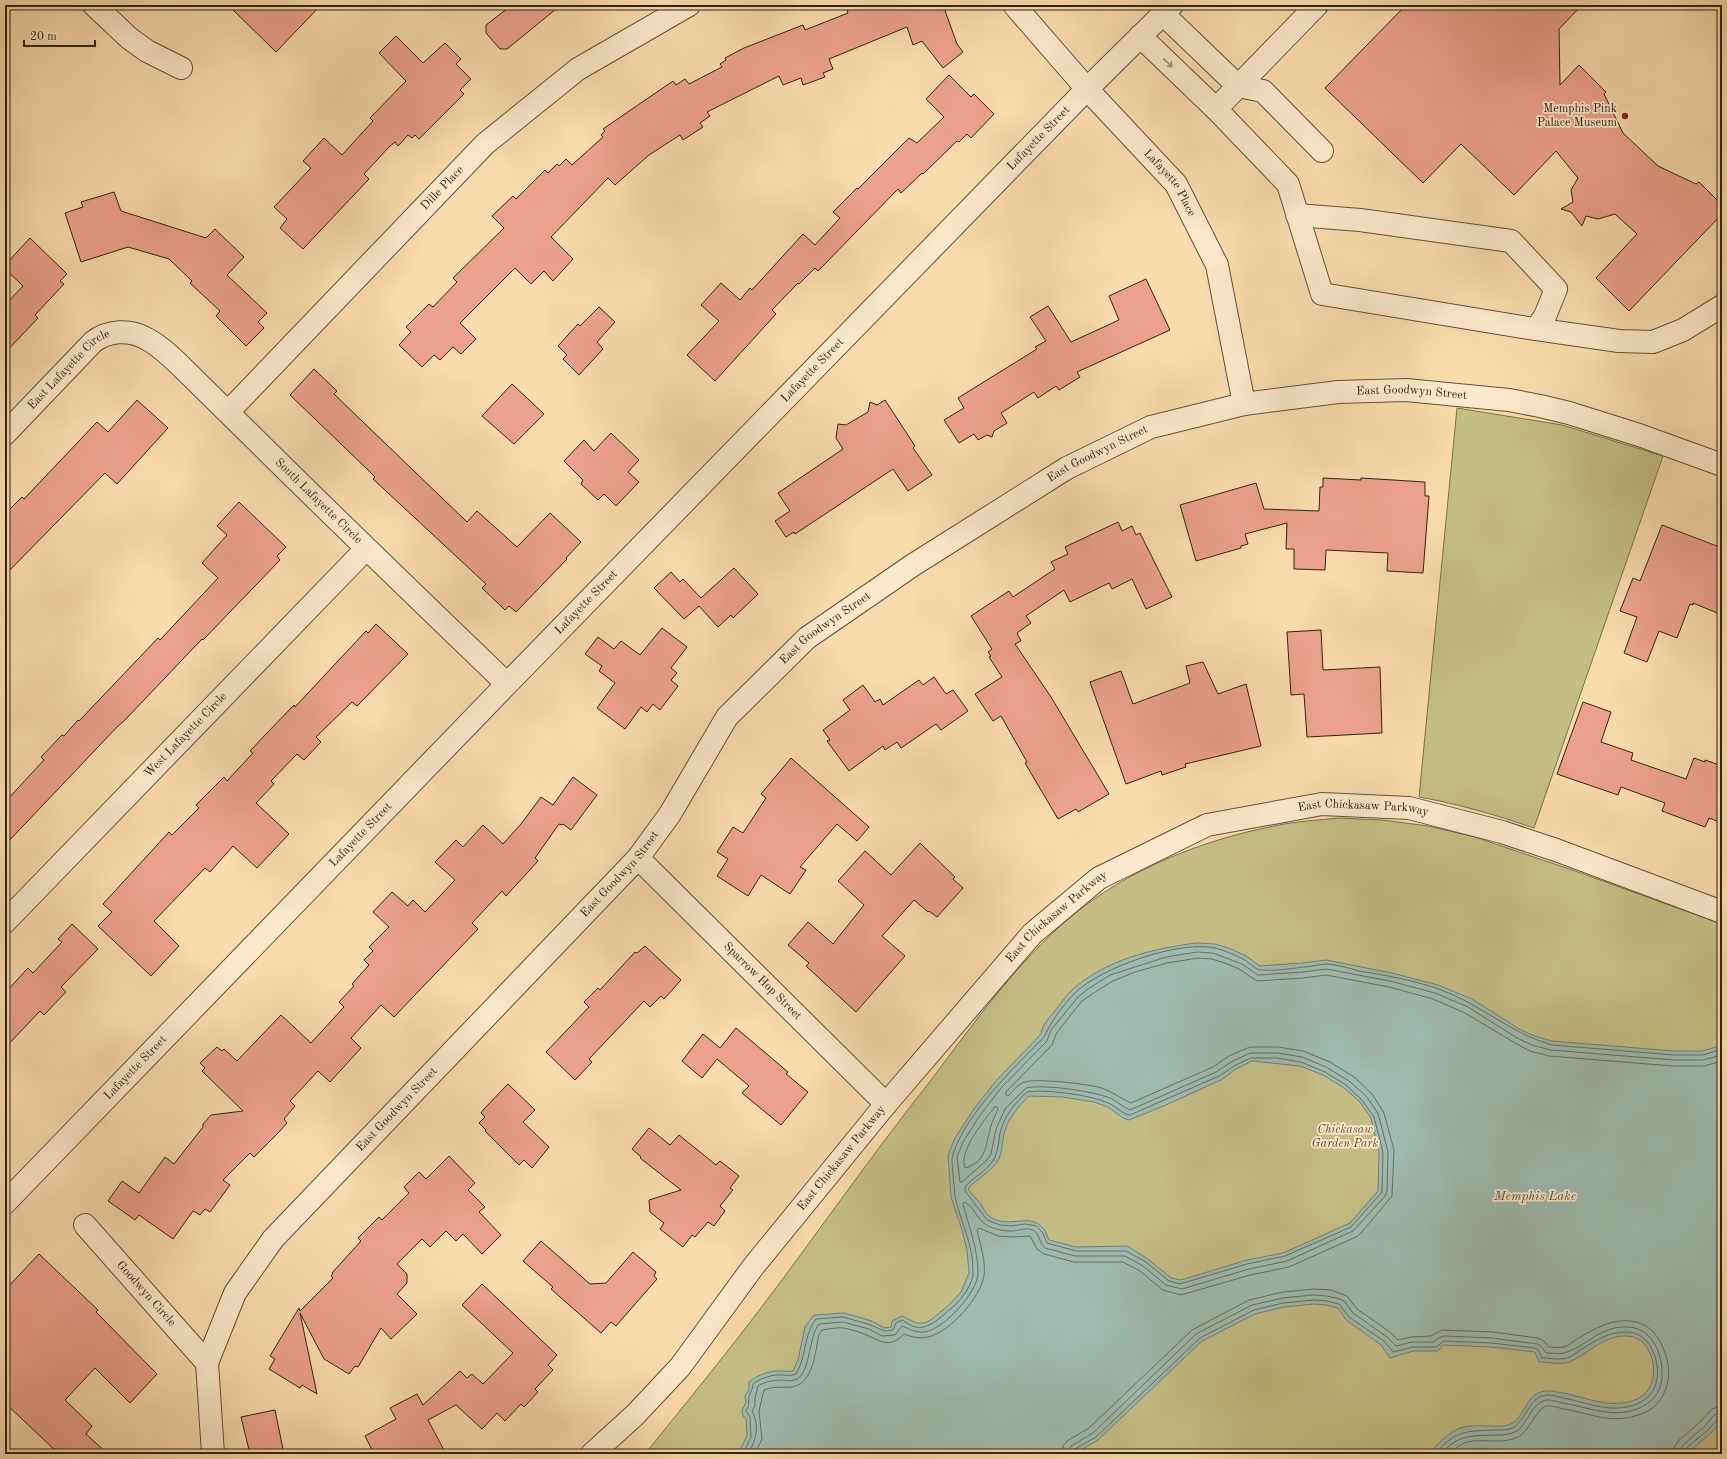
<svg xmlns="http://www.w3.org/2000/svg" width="1727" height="1459" viewBox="0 0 1727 1459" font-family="'Old Standard TT',serif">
<rect width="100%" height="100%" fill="#fadbae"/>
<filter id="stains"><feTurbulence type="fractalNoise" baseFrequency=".005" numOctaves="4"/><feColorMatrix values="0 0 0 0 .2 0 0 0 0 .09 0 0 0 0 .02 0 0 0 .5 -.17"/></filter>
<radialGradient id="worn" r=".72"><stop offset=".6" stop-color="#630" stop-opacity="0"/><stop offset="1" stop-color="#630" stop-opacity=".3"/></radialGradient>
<!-- green -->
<path fill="#c4be86" stroke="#7a704c" d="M1457,408L1562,425L1663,456L1534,828C1496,815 1459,804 1419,797Z
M1338,818L1383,820L1428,826L1475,837L1575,871L1722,924V1454H645C686,1403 728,1352 767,1300C821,1228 872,1155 928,1084C976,1021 1022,953 1086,905C1144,862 1214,837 1284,824C1302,821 1320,820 1338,818Z"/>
<!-- water -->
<path fill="#9fbab0" stroke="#737e71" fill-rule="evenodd" d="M1197,943L1215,944L1231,949L1246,956L1260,966L1302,963L1326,960L1392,973L1438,985L1472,999L1521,1030L1535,1036L1552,1041L1674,1051H1702L1722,1045V1420L1711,1433L1686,1454H1430C1437,1444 1448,1433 1460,1428C1469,1425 1480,1426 1490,1426C1496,1426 1505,1427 1511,1424C1526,1416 1526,1391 1548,1391C1553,1390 1558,1393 1563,1393C1588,1398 1612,1410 1637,1399C1664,1388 1656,1336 1627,1336C1603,1335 1589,1354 1569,1362C1561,1365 1548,1362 1539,1362L1535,1352L1491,1347L1443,1345L1438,1351H1413L1390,1358L1381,1345L1346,1320L1338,1308L1326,1305L1314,1304L1284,1307L1255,1314L1202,1341L1098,1440L1074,1454H738L747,1436L746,1418L743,1416L742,1410L746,1403L745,1396L749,1390V1382C757,1375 771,1370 783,1371C787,1371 789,1372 793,1371L798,1360L805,1327L814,1315L844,1313L872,1321L884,1328L891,1327L892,1321L902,1316L916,1323H925L932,1319L949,1305L961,1292L969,1273L967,1250L962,1230L951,1197L948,1155L955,1138L974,1109L995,1082L1041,1034C1042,1025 1049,1018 1055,1011C1060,1004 1066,996 1072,990C1105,960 1154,948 1197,943ZM1252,1061L1300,1066L1323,1075L1344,1088L1360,1102L1371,1118L1379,1153L1378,1191L1350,1223L1283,1253L1247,1260L1181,1280L1171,1278L1148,1259L1127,1246L1076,1247L1049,1240C1037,1204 1010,1233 989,1216C985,1213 983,1207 980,1203C976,1199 972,1194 968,1189C977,1178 992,1172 999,1159C1002,1152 1002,1142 1004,1134C1008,1118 1018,1107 1029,1096L1063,1097L1094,1102L1108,1107L1123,1118L1129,1120L1166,1105L1221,1080L1236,1069Z"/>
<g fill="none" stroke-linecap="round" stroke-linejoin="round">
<!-- shore -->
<path stroke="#686e61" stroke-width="1" d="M1251,1058H1277L1301,1062L1325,1072L1346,1085L1362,1100L1374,1117L1383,1152L1382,1192L1351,1227L1285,1256L1247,1264L1180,1284L1169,1281L1146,1262L1126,1251H1076L1047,1243L1043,1233L1036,1226L1025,1224L1011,1226L1000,1225L987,1220L965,1191V1187C974,1176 989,1170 995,1157C998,1150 999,1140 1000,1133C1004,1116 1015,1103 1027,1092C1047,1089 1090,1095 1108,1103C1116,1106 1122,1114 1130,1115L1219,1076L1234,1066Z
M995,1107H997L998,1109C995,1115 992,1122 990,1129C986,1146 985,1163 965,1168C958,1152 984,1120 995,1107Z
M743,1454L751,1437L750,1417L746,1411C750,1404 748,1405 749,1397C749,1394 753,1390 753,1384C760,1378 774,1374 783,1375C788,1376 791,1376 796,1374C807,1356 803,1336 816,1319L843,1317L871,1325L884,1331L893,1330L896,1323L902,1320C906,1322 910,1326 915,1327C928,1330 940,1318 949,1310C959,1303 973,1285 973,1273C974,1245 960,1222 955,1196C954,1189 954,1182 953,1175C953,1169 951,1160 953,1154C967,1112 1014,1068 1044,1037C1051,1022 1062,1006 1075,993C1100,968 1179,940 1215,948C1224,950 1235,955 1243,959C1249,962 1255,970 1261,970C1274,971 1290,969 1303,967C1311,967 1319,964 1327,964C1338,965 1349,968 1359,971C1385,975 1411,980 1436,988C1478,1002 1509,1033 1552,1045L1674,1055H1703L1722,1049
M748,1454C756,1440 760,1427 752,1411L755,1405V1398L758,1386C763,1382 775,1380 782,1380C787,1380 792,1382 797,1379C811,1371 808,1338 819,1324L843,1322L869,1329L882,1336L895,1335L902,1326C910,1329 915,1333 925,1332C944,1329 978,1292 978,1273C978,1249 969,1227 963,1204L964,1202C974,1206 976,1218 985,1224C992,1229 1003,1231 1011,1231C1018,1231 1026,1227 1033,1230C1040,1234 1039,1243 1045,1248L1075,1256H1125L1143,1266L1166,1285L1182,1289L1249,1269L1287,1261L1353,1231L1385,1196L1387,1191L1388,1152L1378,1113L1366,1096L1349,1081L1326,1067L1302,1057L1278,1053H1250L1231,1062L1216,1072L1130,1110C1124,1108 1118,1102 1112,1099C1095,1091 1043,1084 1026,1088L1005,1109L996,1129L991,1154L987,1160L962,1182H960L957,1157L963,1142L981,1114L1001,1088L1047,1041L1051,1030L1078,997L1088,989L1110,975L1166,957L1197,952L1213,953L1242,964L1258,975L1303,972L1326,969L1390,981L1435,993L1468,1007L1517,1038L1532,1045L1551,1050L1674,1060H1703L1722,1055
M755,1454L762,1439L759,1411L764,1390C773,1386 782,1388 792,1387C814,1383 815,1352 819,1334L822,1330C829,1329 838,1327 844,1328C853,1330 863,1333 871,1337C885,1344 892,1346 904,1334C912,1337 919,1339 928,1337C950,1332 980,1298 984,1276C986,1261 980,1244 977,1230L979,1228L998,1236L1012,1237L1030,1236L1037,1249L1044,1254L1074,1262H1123L1140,1271L1163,1290L1181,1295L1250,1275L1289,1267L1356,1237L1361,1233L1392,1196L1394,1150L1384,1113L1372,1094L1354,1077L1330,1062L1303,1051L1278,1047H1250L1229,1056L1213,1067L1131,1103C1120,1098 1110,1090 1098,1087C1086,1084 1035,1078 1025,1082C1018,1084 1013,1091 1008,1096L1006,1095V1092L1052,1045L1056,1034L1069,1017L1082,1001L1092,994L1113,981L1135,972L1167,963L1198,958L1212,959L1225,963L1239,969L1257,981L1303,978L1326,975L1389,987L1433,999L1465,1013L1515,1043L1530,1051L1549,1056L1673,1066H1704L1722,1061
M1062,1454L1063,1446L1067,1441L1089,1428L1192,1330L1249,1300L1283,1292L1314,1289L1331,1290L1347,1296L1357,1309L1390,1332L1398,1340L1411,1337L1431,1336L1442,1330L1492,1332L1538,1338L1544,1341L1549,1347C1554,1347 1560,1348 1564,1347C1569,1346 1573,1341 1577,1339C1594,1329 1611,1319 1631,1321C1647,1323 1657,1333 1663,1348C1670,1364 1671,1380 1663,1395C1659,1404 1650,1411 1641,1414C1611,1425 1593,1414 1564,1409C1559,1408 1551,1405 1546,1406C1536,1409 1529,1432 1518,1437C1502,1445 1483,1438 1467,1442C1460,1444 1454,1450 1449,1454
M1068,1454L1071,1446L1093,1433L1196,1334L1252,1305L1283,1298L1313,1295L1327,1296L1340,1299L1345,1302L1353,1313L1387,1337L1396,1346L1412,1342H1434L1439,1338L1444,1336L1492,1338L1537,1344L1541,1346L1546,1353C1552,1353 1561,1355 1567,1352C1589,1344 1601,1326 1627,1327C1650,1327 1662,1351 1662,1372C1663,1384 1658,1396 1648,1403C1621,1422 1592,1408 1563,1403C1558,1402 1553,1400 1548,1400C1533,1400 1528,1423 1517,1431C1512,1434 1504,1435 1499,1435C1474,1436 1459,1433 1441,1454
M1073,1454L1075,1449L1096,1437L1200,1338L1254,1310L1283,1303L1314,1300L1327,1301L1339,1304L1349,1317L1384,1341L1393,1352L1413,1347H1436L1444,1341L1492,1343L1535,1348L1538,1350L1542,1358C1550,1358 1559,1360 1567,1358C1571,1357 1576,1353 1580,1350C1594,1342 1609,1331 1627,1332C1649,1332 1660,1359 1657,1379C1655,1391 1648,1399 1637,1404C1610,1414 1590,1403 1563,1398C1559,1397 1553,1395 1548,1395C1530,1395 1527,1418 1514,1427C1510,1430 1502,1430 1496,1430C1467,1431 1455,1430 1435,1454
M1673,1454L1674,1448L1678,1441L1700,1422L1712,1409L1722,1406
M1679,1454L1682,1446L1705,1426L1714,1415L1722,1412
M1684,1454L1685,1449L1708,1430L1718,1419L1722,1417"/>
</g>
<!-- building -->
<path fill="#eca18e" stroke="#302312" d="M228,5H321L276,52Z
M512,5H561L507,49H500L486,33V25Z
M845,5H943L957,44L963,52L943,68L922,41L913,45L907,27L829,59L833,69L823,73L825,77L803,85L801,78L783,85L779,76L707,112L710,116L700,123L703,127L683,140L680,135L649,155L615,185L608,178L551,237L573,259L553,281L544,271L531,284L515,268L460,323L476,339L461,354L453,347L440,360L434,355L422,367L399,345L411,332L406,327L429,304L433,307L457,282L453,278L504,228L492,216L513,196L516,199L545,170L548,173L557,164L559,166L566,159L572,165L603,137L601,135L605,131L603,129L673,81L676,85L685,79L689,84L722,67L720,64L726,60L725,58L744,48L803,25L805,30L848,13Z
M1406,5H1582L1559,29L1560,85L1579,65L1606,92L1604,94L1623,133L1658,166L1696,184L1699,182L1722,205V214L1629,311L1596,278L1637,234L1615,214L1598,219L1586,216L1582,226L1571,212L1561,209L1573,202L1571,190L1578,178L1556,151L1514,195L1461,144L1423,183L1325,88Z
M396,36L423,63L445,43L461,59L456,64L471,79L460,90L464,94L419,139L415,135L412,138L408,135L398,146L395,142L389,147L364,174L369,179L303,249L280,228L287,219L274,207L311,168L303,161L324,138L342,155L373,121L370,118L406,81L379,53Z
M949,75L971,97L974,94L994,114L971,138L967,134L959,142L957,141L923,174L922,173L901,193L898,189L818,271L815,268L799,284L798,283L772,310L776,314L715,381L687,355L719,321L701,305L721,283L740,300L750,288L752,290L803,234L815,245L840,218L833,212L857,188L858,189L909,138L917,143L944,117L926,99Z
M114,192L121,211L206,238L215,229L244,257L227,275L267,313L258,322L264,328L246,346L216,316L220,311L190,283L192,281L169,259L128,247L81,262L65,213L83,207L81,202Z
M30,238L67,274L60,281L64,284L35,315L38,318L5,353V305L23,286L5,269V265Z
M1146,279L1170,330L1077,372L1080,377L1059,390L1056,386L1038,398L1034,392L1001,413L1007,423L994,431L992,437L987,435L978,440L974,434L959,443L944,420L964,408L958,398L1037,349L1035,347L1046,341L1030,317L1048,306L1071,342L1119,320L1109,296Z
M599,307L615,322L597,342L603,349L579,375L563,359L567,355L558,346L578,324L580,326Z
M314,369L337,391L334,394L467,522L477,511L517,547L550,513L581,542L566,558L567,559L516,612L509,606L505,610L482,588L486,584L373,479L375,477L368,470L290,395Z
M512,384L544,414L514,444L482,416Z
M137,400L168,428L117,484L105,473L5,575V514L22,497L24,499L97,422L108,432Z
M885,400L915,446L913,448L932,475L908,491L893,469L795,534L794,532L786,537L775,521L790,511L778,493L843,449L836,438L838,424L846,425L868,412L870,402L877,405Z
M611,433L639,460L628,472L639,482L616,506L604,494L598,500L581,484L583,480L564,461L584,440L594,451Z
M1323,478L1361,480V478L1425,482V496H1429L1423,573L1387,571L1388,553L1326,550L1325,570L1294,569V549H1286L1287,523L1245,534L1248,544L1241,546V548L1196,561L1180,505L1256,483L1264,509L1319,511L1320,487H1323Z
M239,502L286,547L277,556L280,560L203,640L202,639L125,720L117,727L5,845V802L44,760L41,757L62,735L64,736L78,720L79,721L158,638L160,640L218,578L202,563L227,535L217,526Z
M1118,522L1122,531L1132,526L1136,535L1140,533L1172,597L1146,609L1132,579L1112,589L1109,583L1070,602L1064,590L1026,616L1031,623L1017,633L1021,641L1015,644L1051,697L1109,794L1078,812L1076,809L1058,819L1025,763L1027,762L1001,716L993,721L975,694L1002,677L989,657L991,656L988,652L992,649L971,616L1009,591L1013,597L1055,569L1051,562L1068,554L1065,547Z
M1662,525L1722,548V615L1693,603V605L1690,604L1677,638L1659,631L1647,662L1624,653L1637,617L1620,611L1633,578L1640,581Z
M734,568L758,594L733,618L731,615L718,627L699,606L684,619L654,588L671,572L680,582L683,579L701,598Z
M376,624L408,654L357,706L352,702L316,737L321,742L304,760L297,754L271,781L274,784L256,803L289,834L257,868L233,846L210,872L205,868L154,921L179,946L151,976L98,926L112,912L103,904L169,832L172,835L199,808L196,805L224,777L227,781L253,753L250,751L265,735L294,705L295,707L366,631L368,633Z
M662,628L687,647L671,668L677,673L671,680L678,686L660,710L653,704L647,712L641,707L625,729L597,708L615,683L599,671L602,666L585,654L598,637L614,649L621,641L640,655Z
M1321,630L1323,670L1380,667L1382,733L1307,737L1304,694L1291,695L1287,632Z
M1203,662L1218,694L1246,684L1261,746L1185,764L1186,767L1162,775L1161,771L1126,784L1090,682L1121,671L1133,704L1190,683L1186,666Z
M934,677L946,694L953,690L968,711L941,730L936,724L901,748L897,742L885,750L883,746L849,771L827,741L830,740L823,730L850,710L843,700L863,685L875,702L880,699L883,705L919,680L923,685Z
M1583,702L1611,712L1601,742L1633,753L1631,760L1686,779L1694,758L1705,762V760L1722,766V823L1709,818L1705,827L1662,811L1665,803L1621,787L1618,795L1557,774Z
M791,758L869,827L857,841L837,824L800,867L806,870L790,894L761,875L748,896L717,876L728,859L717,852L733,827L743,833L766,798L761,794Z
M573,777L597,795L571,830L563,824L562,825L559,824L535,858L538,861L506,896L502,891L472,923L478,929L394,1017L381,1005L351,1038L361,1048L330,1082L318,1071L290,1101L295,1106L284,1119L287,1123L278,1133L254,1157L250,1153L223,1180L230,1185L210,1212L205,1209L200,1215L193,1211L173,1239L139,1215L135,1220L108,1201L122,1181L139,1193L165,1157L174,1164L203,1127V1124L211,1115L243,1111L202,1071L205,1068L200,1063L217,1047L222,1051L224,1049L237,1061L281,1015L311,1043L344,1007L339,1002L354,986L352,984L369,965L364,960L373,951L369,947L389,927L373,912L392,892L408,906L413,900L425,912L455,880L435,862L456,840L463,847L483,825L503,844L521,824L541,797L553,805Z
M920,843L955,877L953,879L963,888L937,917L929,911L928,912L914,900L882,936L905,956L856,1012L806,966L809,963L788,945L808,922L833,944L864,905L838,881L865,851L891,875Z
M72,924L98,949L61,987L66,992L44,1015L40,1011L5,1048V993L28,968L33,973L62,942L58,939Z
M645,946L681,980L664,999L661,996L650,1007L644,1001L589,1059L592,1062L575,1080L546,1052L589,1007L584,1002L598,988L600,990L635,952L637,953Z
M736,1028L788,1072L786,1074L808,1092L781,1125L742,1093L749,1086L717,1059L702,1078L682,1061L703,1034L720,1048Z
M508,1084L535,1110L523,1122L549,1147L532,1168L524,1160L519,1165L485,1131L486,1130L479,1123L485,1117L481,1113L484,1109Z
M649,1128L670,1145L679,1135L716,1165L720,1161L739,1176L730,1188L733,1190L720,1206L725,1211L714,1226L708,1222L695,1237L692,1235L683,1247L660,1229L664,1223L650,1212L649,1200L681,1190L640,1158L641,1157L632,1149Z
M449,1156L475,1183L468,1190L485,1207L479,1212L501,1235L482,1254L463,1234L456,1241L446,1231L430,1247L422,1239L397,1264L407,1274V1283L397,1294L417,1314L391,1339L381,1328L358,1367L355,1366L349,1374L324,1359L300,1313L317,1394L302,1385L300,1388L269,1369L275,1359L270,1356L299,1308L300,1311L333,1278L331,1276L333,1274L332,1273L361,1241L358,1238L379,1217L382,1220L409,1193L404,1187L419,1172L426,1179Z
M541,1241L590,1284L606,1283L633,1252L656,1272L654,1276L657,1279L616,1326L611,1322L601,1333L551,1289L553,1287L523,1261Z
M39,1254L98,1310L96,1312L157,1374L130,1403L95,1368L65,1400L92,1426L86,1434L108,1454H59L5,1403V1290Z
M482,1284L557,1355L548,1365L553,1370L535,1389L538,1392L524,1407L521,1404L505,1421L497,1413L482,1429L456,1405L428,1420L446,1454H374L365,1436L396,1419L390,1408L417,1394L423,1405L460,1371L467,1378L472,1374L483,1384L513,1353L462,1305Z
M275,1410L284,1454H250L241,1417Z"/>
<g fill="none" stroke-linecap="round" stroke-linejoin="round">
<!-- minor casing -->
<g stroke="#625139" stroke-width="24">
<g id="minor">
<path d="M94,5L129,38L147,51L181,68"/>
<path id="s1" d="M1014,5L1087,89L1176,184L1217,265L1244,404"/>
<path d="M1317,5L1216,109L1288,184L1322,294L1528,328L1619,341L1653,342L1683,330L1722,306"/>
<path d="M1163,14L1238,86L1263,91L1322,151"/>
<path d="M1140,36L1216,109"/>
<path d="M1297,215L1360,220L1511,241L1556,289L1545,316L1536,329"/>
<path id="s2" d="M228,412L485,144L578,69L689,5"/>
<path id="s3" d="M5,434L93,342C108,330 130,329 147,339C164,348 179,365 193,378C218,403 243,427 268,452C347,530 427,607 507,684"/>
<path id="s4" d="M638,858L886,1104"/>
<path id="s5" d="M5,922L366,549"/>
<path id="s6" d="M5,1203L507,684L1087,89L1172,5"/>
<path id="s7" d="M85,1225L207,1363"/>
<path id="s8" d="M213,1454L207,1363L235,1293L273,1239L638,858L670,814L727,717L807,638L913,565L1067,468L1151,427L1244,404L1338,392L1406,390L1509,400L1540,406L1569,413L1639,435L1722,465"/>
<path id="s9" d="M592,1454L635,1415L680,1367L753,1267L886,1104L1032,934L1099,878L1207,825L1322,804L1409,808L1502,832L1556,850L1722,912"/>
</g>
</g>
<!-- minor -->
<use href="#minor" stroke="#fce8ca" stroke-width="22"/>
</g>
<!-- one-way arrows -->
<defs><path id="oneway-shaft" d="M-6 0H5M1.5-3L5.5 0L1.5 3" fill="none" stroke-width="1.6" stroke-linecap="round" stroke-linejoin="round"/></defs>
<use stroke="#a08f77" href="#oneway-shaft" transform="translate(1168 63) rotate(44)"/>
<!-- markers -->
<circle fill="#8f2418" stroke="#fce8ca" stroke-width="1.5" cx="1625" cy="116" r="4"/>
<g text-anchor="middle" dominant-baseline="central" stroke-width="3.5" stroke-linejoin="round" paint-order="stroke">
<!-- poi labels -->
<g font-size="12" fill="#302312" stroke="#fce8ca" text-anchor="end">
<text x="1617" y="109">Memphis Pink<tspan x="1617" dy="14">Palace Museum</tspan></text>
</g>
<!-- street labels -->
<g font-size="12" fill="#302312" stroke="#fce8ca">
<text stroke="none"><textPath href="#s6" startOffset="1484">Lafayette Street</textPath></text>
<text stroke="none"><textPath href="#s1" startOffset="237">Lafayette Place</textPath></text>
<text stroke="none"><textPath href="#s2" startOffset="310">Dille Place</textPath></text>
<text stroke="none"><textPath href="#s6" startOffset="1160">Lafayette Street</textPath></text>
<text stroke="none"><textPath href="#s3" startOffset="91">East Lafayette Circle</textPath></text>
<text stroke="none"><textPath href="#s8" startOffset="1708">East Goodwyn Street</textPath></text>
<text stroke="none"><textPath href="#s8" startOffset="1384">East Goodwyn Street</textPath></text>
<text stroke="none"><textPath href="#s3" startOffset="421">South Lafayette Circle</textPath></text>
<text stroke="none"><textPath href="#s6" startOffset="836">Lafayette Street</textPath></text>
<text stroke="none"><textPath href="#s8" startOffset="1060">East Goodwyn Street</textPath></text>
<text stroke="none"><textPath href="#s5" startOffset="260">West Lafayette Circle</textPath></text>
<text stroke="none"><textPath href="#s9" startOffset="1048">East Chickasaw Parkway</textPath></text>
<text stroke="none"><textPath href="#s6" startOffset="512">Lafayette Street</textPath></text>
<text stroke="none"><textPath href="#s8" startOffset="736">East Goodwyn Street</textPath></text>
<text stroke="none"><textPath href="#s9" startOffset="712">East Chickasaw Parkway</textPath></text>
<text stroke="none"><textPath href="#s4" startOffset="175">Sparrow Hop Street</textPath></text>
<text stroke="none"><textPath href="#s6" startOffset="188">Lafayette Street</textPath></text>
<text stroke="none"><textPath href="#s8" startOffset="412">East Goodwyn Street</textPath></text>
<text stroke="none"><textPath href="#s9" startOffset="388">East Chickasaw Parkway</textPath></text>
<text stroke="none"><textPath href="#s7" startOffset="92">Goodwyn Circle</textPath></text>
</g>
<!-- park labels -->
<g font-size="12" font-style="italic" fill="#554a2f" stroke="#fce8ca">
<text x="1345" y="1130">Chickasaw<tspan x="1345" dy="14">Garden Park</tspan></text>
</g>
<!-- water labels -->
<g font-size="13" font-style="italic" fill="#515041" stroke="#fce8ca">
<text x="1535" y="1196">Memphis Lake</text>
</g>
</g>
<!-- margin -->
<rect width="1727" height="1459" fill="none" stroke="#fadbae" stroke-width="20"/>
<rect x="6" y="6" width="1715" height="1447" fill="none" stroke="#302312" stroke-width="2"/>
<rect x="10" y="10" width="1707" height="1439" fill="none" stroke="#302312"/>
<!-- scale -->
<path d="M24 40v6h71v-6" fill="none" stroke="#302312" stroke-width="2"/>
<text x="30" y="40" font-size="12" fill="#302312" stroke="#fce8ca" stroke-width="3" paint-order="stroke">20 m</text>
<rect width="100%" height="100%" filter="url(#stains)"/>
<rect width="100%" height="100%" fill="url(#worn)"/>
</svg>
